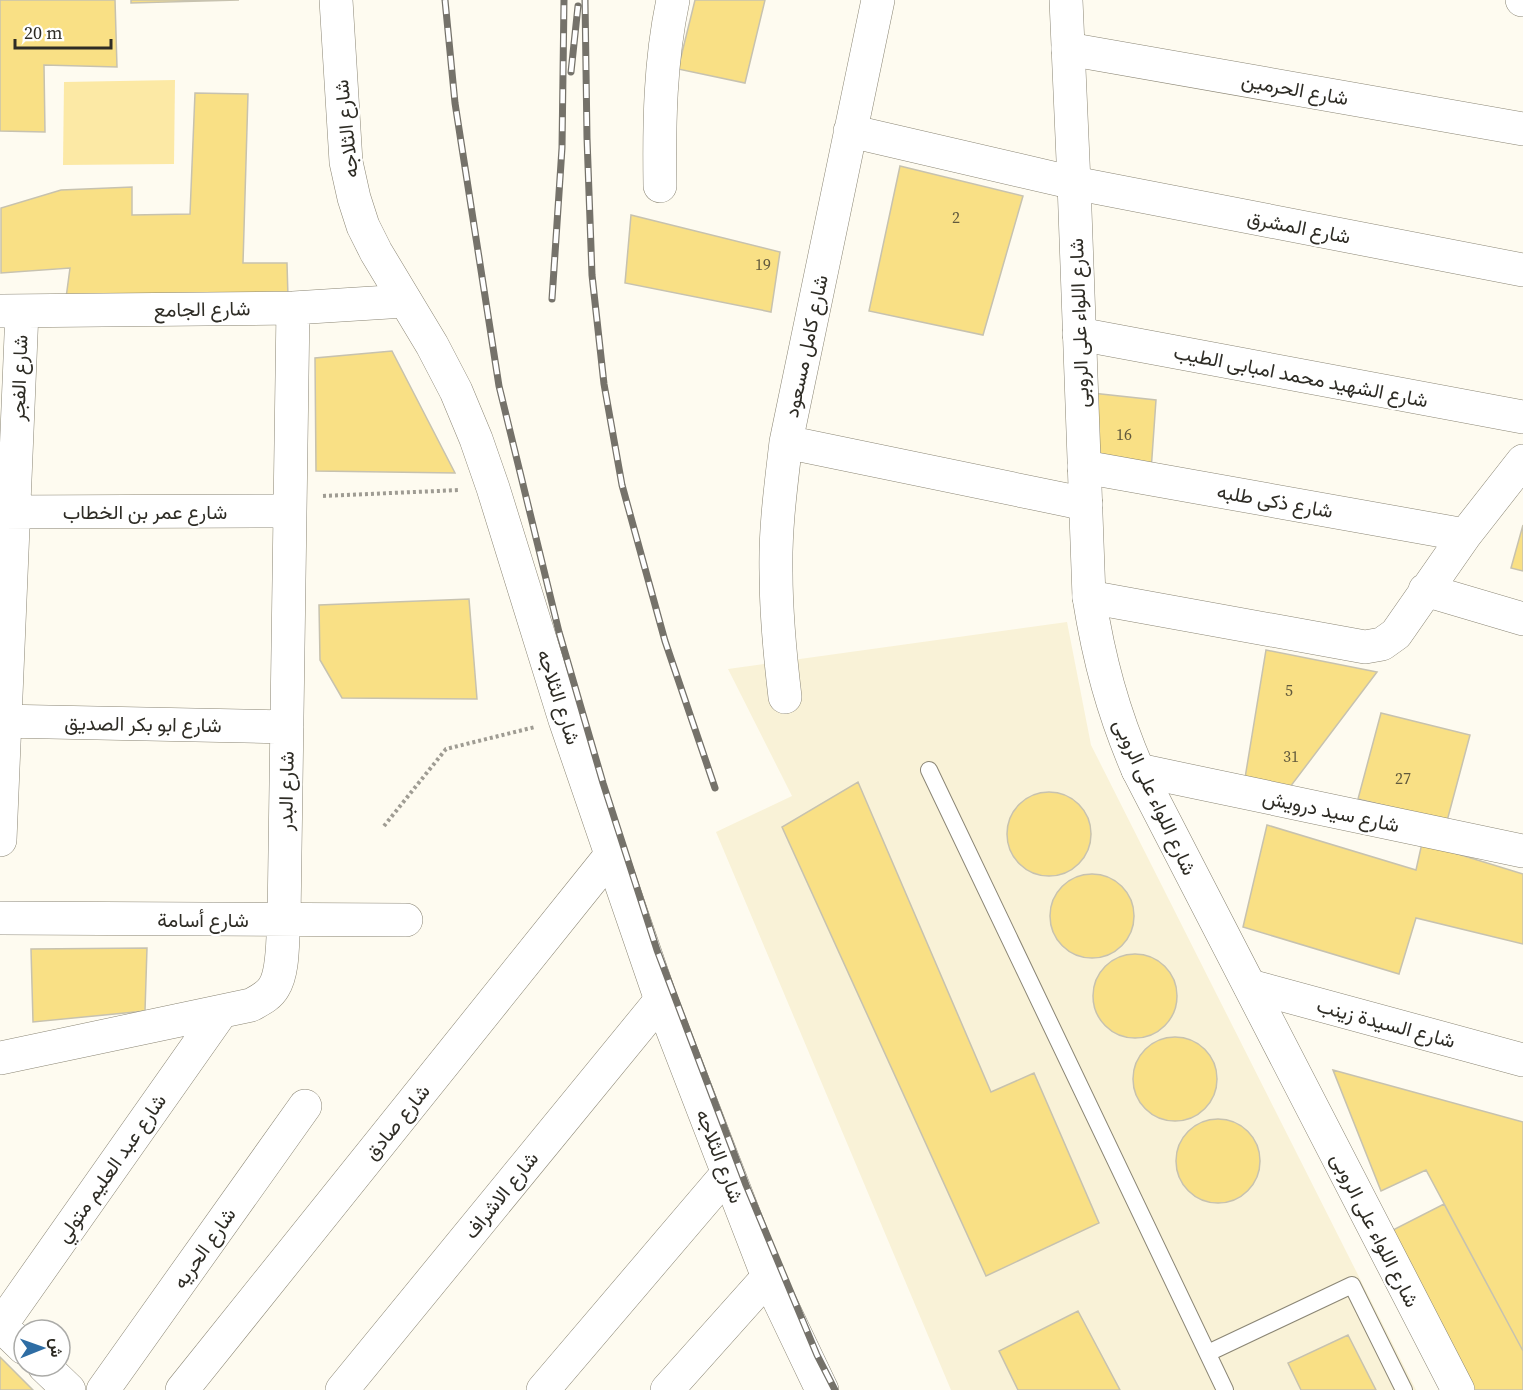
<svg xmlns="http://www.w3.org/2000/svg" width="1523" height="1390" viewBox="0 0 1523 1390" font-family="'Source Serif 4',Vazirmatn,serif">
<rect width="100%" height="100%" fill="#fefbf0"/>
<!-- built -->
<path fill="#f9f2d7" d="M1067,622L1091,745L1416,1390H951L716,832L792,796L728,669Z"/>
<!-- green -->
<path fill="#fce9a5" d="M175,80L174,164L63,165L64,82Z"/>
<!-- building -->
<path fill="#f9e085" stroke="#c7c2af" stroke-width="1.5" d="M0,0H115L117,67L44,65L45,132L0,131Z
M131,0H239L131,3Z
M695,0H765L745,83L678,69Z
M195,93L248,94L243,263H287L288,297L66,298L70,268L1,273V208L61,190L132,187V215L190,214Z
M900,166L1023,196L983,335L869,311Z
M631,215L780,252L771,312L625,283Z
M392,351L455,473L316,471L315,358Z
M1092,393L1156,400L1151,471L1088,460Z
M1523,525V571L1511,568Z
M469,599L477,699L342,698L320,660L319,605Z
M1266,650L1377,672L1287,791L1245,778Z
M1381,713L1470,735L1447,821L1358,799Z
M858,782L991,1092L1034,1073L1099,1223L986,1276L782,827Z
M1007 834a42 42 0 1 1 84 0a42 42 0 1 1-84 0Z
M1267,825L1416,870L1422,843L1523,874V944L1416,918L1399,974L1243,927Z
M1050 916a42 42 0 1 1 84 0a42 42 0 1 1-84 0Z
M147,948L145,1011L33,1022L31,949Z
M1093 996a42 42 0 1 1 84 0a42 42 0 1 1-84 0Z
M1133 1079a42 42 0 1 1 84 0a42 42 0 1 1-84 0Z
M1333,1070L1523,1122V1351L1426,1170L1381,1191Z
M1176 1161a42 42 0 1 1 84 0a42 42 0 1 1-84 0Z
M1444,1204L1523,1351V1390H1469L1387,1233Z
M1078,1311L1120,1390H1018L999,1351Z
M1348,1335L1376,1390H1301L1288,1363Z
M0,1357L33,1390H0Z"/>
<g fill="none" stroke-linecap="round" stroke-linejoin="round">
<!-- service casing -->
<g stroke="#8b8675" stroke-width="18">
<path id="service" d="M929,770L1225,1390
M1208,1353L1352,1285L1404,1390"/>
</g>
<!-- minor casing -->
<g stroke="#8b8675" stroke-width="34">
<path id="minor" d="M1522,0H1523
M1068,49L1523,129
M850,131L1074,183L1523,270
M660,186C659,123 660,61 673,0
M2,311L293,308L405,301
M1079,334L1523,417
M786,442L1086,504
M1084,467L1465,535
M0,512L290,511
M1425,590L1523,619
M1089,597L1365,647L1382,644L1396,634L1465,535L1523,461
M785,697C780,655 776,614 776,572C775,528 781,485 786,442L878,0
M0,721L287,727
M1138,770L1523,851
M0,840L22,311
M0,918L406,920
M1250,986L1523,1060
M0,1058L251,1005C260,1000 269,996 274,987C284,971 282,940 284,920L293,308
M0,1325L24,1348
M1,1325L222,1011
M44,1366L69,1390
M103,1390L305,1106
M182,1390L611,855
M342,1390L661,1000
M543,1390L727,1174
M667,1390L768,1277"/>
</g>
<!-- tertiary casing -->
<g stroke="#8b8675" stroke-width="34">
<path id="tertiary" d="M1066,0L1074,183L1089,597C1099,660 1113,712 1138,770L1458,1390"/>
</g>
<!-- primary casing -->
<g stroke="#8b8675" stroke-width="34">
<path id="primary" d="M336,0L346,162L354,198L363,226L376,252L432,345L456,391L476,439L493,488L565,720L661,1000L768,1277L822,1390"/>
</g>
<!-- path -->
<path stroke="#9f9c93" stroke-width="4" stroke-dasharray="3 3" stroke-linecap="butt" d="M323,496L460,490
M384,826L446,749L535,727"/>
<!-- service -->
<use href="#service" stroke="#fff" stroke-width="16"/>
<!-- minor -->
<use href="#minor" stroke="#fff" stroke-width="33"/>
<!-- tertiary -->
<use href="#tertiary" stroke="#fff" stroke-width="33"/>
<!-- primary -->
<use href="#primary" stroke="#fff" stroke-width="33"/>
<!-- rail casing -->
<g stroke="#75726a" stroke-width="7">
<path id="rail" d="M445,0L455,103L499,386L559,632L603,783L657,950L746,1185L817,1355L835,1390
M585,0L587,138L592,275L604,384L622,485L665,641L715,788
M571,72L578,6
M552,299L562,148L564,0"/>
</g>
<!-- rail -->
<use href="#rail" stroke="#fff" stroke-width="4.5" stroke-dasharray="14" stroke-linecap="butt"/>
</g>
<g text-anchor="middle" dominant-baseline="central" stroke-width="4.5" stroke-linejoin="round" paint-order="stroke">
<!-- number labels -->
<g font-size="16" fill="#61593d">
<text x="956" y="217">2</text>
<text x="763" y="264">19</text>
<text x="1124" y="434">16</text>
<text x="1289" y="690">5</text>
<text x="1291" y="756">31</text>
<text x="1403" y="778">27</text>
</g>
<!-- street labels -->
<g font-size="20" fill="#2e2c25" stroke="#fff">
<text transform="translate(1295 89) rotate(10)">شارع الحرمين</text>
<text transform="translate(346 129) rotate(-96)">شارع الثلاجه</text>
<text transform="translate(1299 227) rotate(11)">شارع المشرق</text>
<text transform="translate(202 309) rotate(-1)">شارع الجامع</text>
<text transform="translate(1079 323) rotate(-92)">شارع اللواء على الروبى</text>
<text transform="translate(806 346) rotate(-78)">شارع كامل مسعود</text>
<text transform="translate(1301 376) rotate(11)">شارع الشهيد محمد امبابى الطيب</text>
<text transform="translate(19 378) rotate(-88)">شارع الفجر</text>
<text transform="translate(1275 501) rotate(10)">شارع ذكى طلبه</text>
<text x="145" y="512">شارع عمر بن الخطاب</text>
<text transform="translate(559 697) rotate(72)">شارع الثلاجه</text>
<text transform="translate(143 724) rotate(1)">شارع ابو بكر الصديق</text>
<text transform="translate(286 791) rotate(-89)">شارع البدر</text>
<text transform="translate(1155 797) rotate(65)">شارع اللواء على الروبى</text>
<text transform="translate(1331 811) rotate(12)">شارع سيد درويش</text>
<text x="203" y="920">شارع أسامة</text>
<text transform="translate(1386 1023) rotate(15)">شارع السيدة زينب</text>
<text transform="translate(397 1122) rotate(-51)">شارع صادق</text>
<text transform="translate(720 1156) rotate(69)">شارع الثلاجه</text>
<text transform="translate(111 1168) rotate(-55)">شارع عبد العليم متولي</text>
<text transform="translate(501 1195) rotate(-51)">شارع الاشراف</text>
<text transform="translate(1375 1230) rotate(63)">شارع اللواء على الروبى</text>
<text transform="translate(204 1248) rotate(-55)">شارع الحريه</text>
</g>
</g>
<!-- north arrow -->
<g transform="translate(42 1348) rotate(89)"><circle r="28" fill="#ffffff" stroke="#ababa8" stroke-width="1.5"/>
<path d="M0-4.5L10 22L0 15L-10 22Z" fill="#2e6da4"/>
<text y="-9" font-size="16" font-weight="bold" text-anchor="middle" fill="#2e2c25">ش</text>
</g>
<!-- scale -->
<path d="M15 39v9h96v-9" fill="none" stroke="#2e2c25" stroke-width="3"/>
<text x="24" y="39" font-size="18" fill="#2e2c25" stroke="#ffffff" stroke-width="4.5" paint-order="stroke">20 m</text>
</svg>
